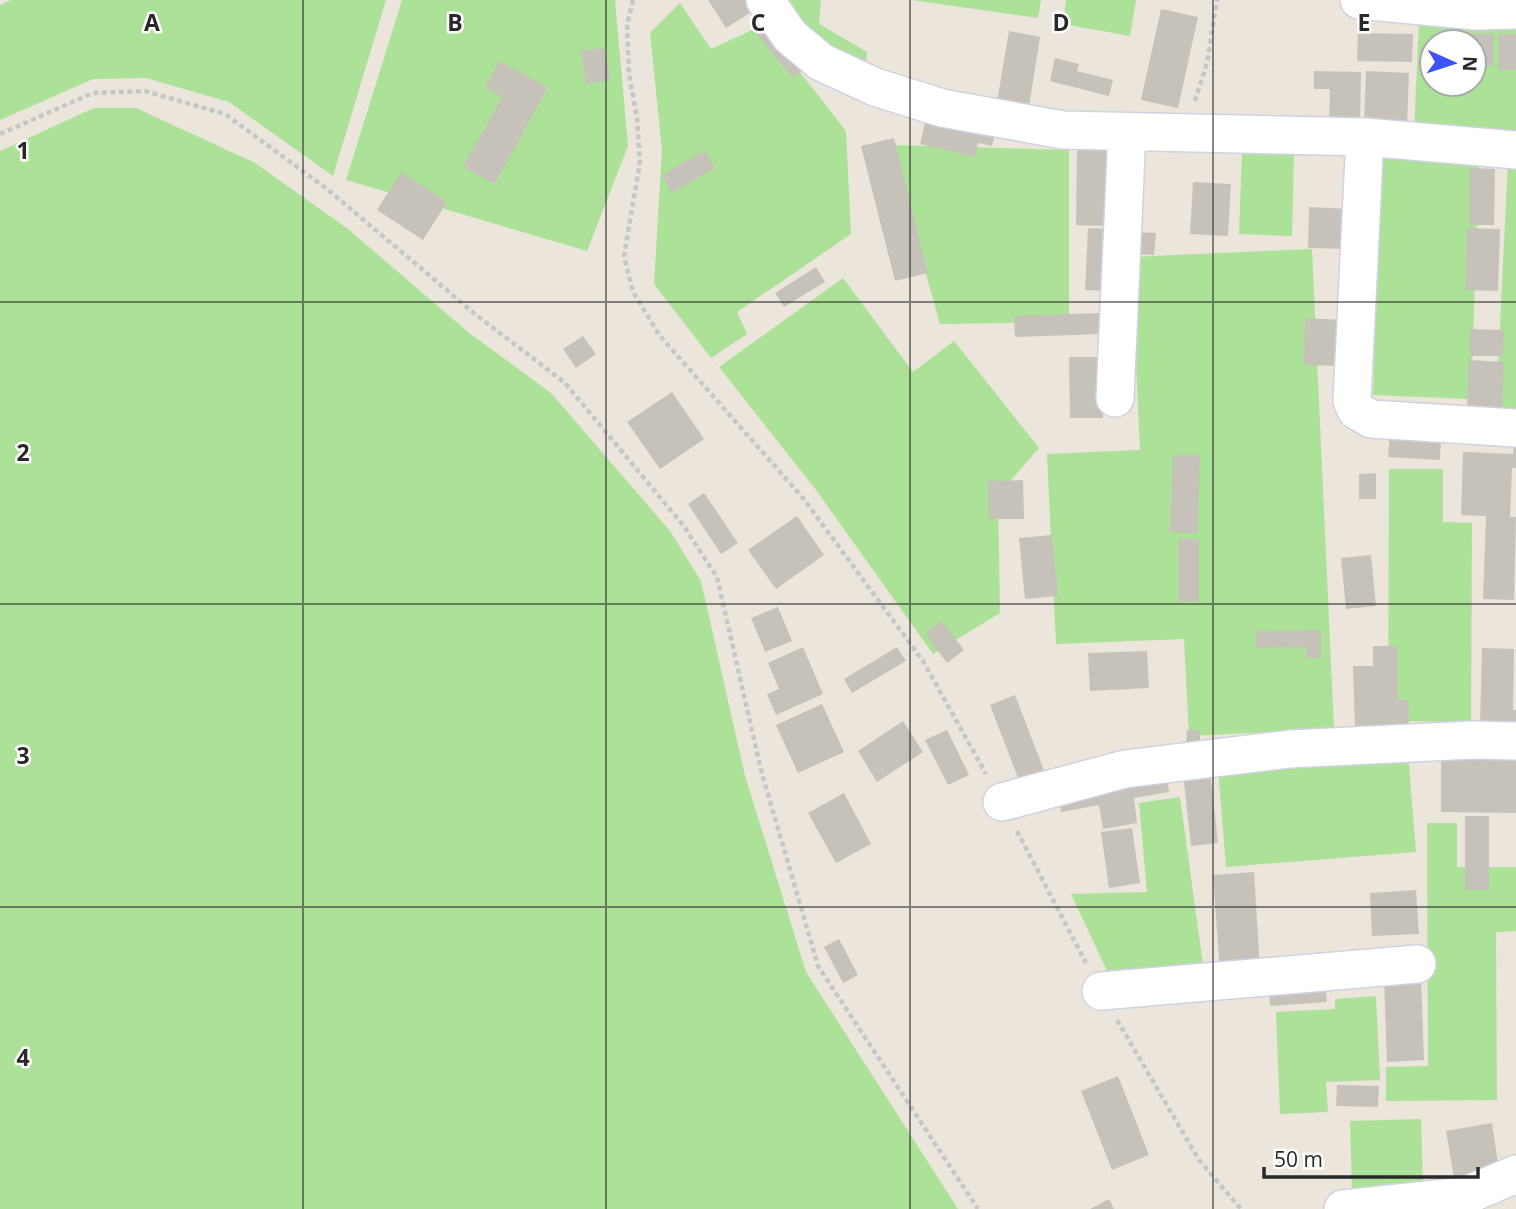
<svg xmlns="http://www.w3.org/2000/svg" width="1516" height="1209" viewBox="0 0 1516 1209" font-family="'Open Sans',sans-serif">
<rect width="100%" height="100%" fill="#ebe5db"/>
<!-- green -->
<path fill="#ace198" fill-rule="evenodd" d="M11,0H386L333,176L229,102L146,78L93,79L0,120V5Z
M402,0H615L628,146L587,251L346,180Z
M790,0H821L819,24L867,52L866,66L820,49Z
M912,0H1041L1038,18Z
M1066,0H1136L1130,36L1063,24Z
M680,3L711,49L763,25L846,131L851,234L737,312L747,334L711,358L654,284L662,150L650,33Z
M1419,22L1516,26V137L1414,133ZM1432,42H1474V84H1432Z
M94,108H136L255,163L348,229L468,332L551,393L670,531L701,581L745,776L806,972L958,1209H0V151Z
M890,145L1069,150V322L940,324Z
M1242,154L1294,155L1292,236L1239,234Z
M1381,158L1479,161L1471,399L1373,395Z
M1508,161H1516V408H1496Z
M1312,249L1334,729L1189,736L1184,639L1056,644L1047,454L1140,450L1131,257Z
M843,278L913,372L954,341L1039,448L998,495L1000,613L933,654L816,490L719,367Z
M1389,469H1443V522L1472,523L1471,722L1388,721Z
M1408,753L1416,852L1226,867L1218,768Z
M1180,797L1204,972L1110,977L1071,894L1147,892L1139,803Z
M1427,823H1457V867H1516V931L1496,932L1497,1100L1386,1101V1067L1428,1066Z
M1376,996L1380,1080L1326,1082L1328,1112L1280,1114L1276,1012L1335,1009V999Z
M1421,1119L1423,1189L1352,1192L1350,1121Z"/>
<!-- building -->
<path fill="#c6c2ba" d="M708,0H757L761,6L726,28Z
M1161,9L1198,17L1178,108L1141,100Z
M764,13L808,65L793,78L749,25Z
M1009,31L1040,37L1029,107L997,102Z
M1358,33L1413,34L1412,62L1357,61Z
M1457,33L1494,34L1493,66L1474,65V42H1456Z
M1499,34H1516V70H1498Z
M605,48L610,80L586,84L581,51Z
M1055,58L1079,64L1077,71L1113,80L1109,96L1050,81Z
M499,61L548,87L495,184L463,167L502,97L485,87Z
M1314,71L1361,72L1360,122H1329L1330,89H1314Z
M1366,71L1409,73L1407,126L1364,124Z
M927,115L996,131L992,146L978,143L975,157L920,144Z
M894,138L928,273L895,281L861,146Z
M1077,148H1108L1107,226L1076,225Z
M705,150L715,168L672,193L662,175Z
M1470,168L1495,169L1494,225H1469Z
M401,172L447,202L423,240L377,210Z
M1193,182L1231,184L1228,236L1190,234Z
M1309,207L1349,209L1348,249L1308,248Z
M1088,228L1108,229L1105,291L1085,290Z
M1467,228L1500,229L1498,291L1465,290Z
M1133,232L1156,233L1154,255L1132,254Z
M816,267L825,282L784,307L775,293Z
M1100,313L1101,334L1015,337L1014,316Z
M1305,318L1344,320L1343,366L1304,365Z
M1470,329L1504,330L1503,356H1470Z
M583,336L596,354L576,368L563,349Z
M1069,357H1102L1103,418H1070Z
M1469,360L1504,362L1502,413L1467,412Z
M672,392L704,439L660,469L627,422Z
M1390,432L1441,435L1440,460L1388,457Z
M1514,438H1516V468H1512L1510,517H1516L1514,600L1483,599L1486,516L1461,515L1463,452L1513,454Z
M1173,455H1200L1198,533L1170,532Z
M1376,473V499H1359V474Z
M1023,480L1024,519H989L988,481Z
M704,493L738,543L721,554L688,504Z
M797,516L824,555L776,589L748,550Z
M1052,535L1058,596L1025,599L1019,538Z
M1178,539H1199V601L1179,602Z
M1371,555L1376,606L1346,609L1341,558Z
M778,607L792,641L765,652L751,618Z
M942,621L964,650L947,663L925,633Z
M1321,630V658H1306V647L1256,648V631Z
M1373,646H1397L1398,700H1408L1409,727L1355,728L1353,666H1373Z
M803,647L823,694L776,715L767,694L779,689L768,663Z
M897,647L906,661L852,693L844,679Z
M1482,648L1514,649L1513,710H1516V726H1480Z
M1147,651L1149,688L1090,691L1088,653Z
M1015,695L1047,778L1022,788L990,705Z
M822,704L844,752L798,773L776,725Z
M903,721L923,752L877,782L858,751Z
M947,730L969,775L948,785L925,740Z
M1187,730H1200V746H1186Z
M1441,758L1516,759V813L1441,812Z
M1210,770L1218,843L1191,846L1183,773Z
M1167,778L1169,792L1134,798L1137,823L1103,829L1099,805L1061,812L1059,796Z
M844,793L871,844L836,863L808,813Z
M1465,816H1489V890H1465Z
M1132,828L1140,883L1109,888L1101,832Z
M1254,872L1260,970L1220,973L1213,875Z
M1416,890L1419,934L1372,936L1370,893Z
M839,939L858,975L843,983L824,947Z
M1421,976L1424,1060L1387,1062L1384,978Z
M1325,982L1327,1002L1270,1006L1269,986Z
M1118,1076L1149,1155L1112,1170L1081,1091Z
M1337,1085L1379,1086L1378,1107L1336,1106Z
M1492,1123L1499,1170L1454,1178L1446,1131Z
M1109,1199L1114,1209H1090Z"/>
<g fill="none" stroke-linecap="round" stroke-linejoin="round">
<!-- minor casing -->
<g stroke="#d0d2e2" stroke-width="40">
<path id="minor" d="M765,0L790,36L821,62L875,87L942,108L1063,130L1365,137L1352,401L1356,410L1371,419L1516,428
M1359,0L1476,11L1516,10
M1365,137L1516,150
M1115,398L1127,132
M1002,802L1125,769L1290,749L1472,740L1516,741
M1101,991L1417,964
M1343,1209L1465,1196L1516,1174"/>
</g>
<!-- path -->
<path stroke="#c7c7c7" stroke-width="4.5" stroke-dasharray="5 3.5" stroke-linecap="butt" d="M633,0L627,25L629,74L637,118L640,162L624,256L633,292L660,336L803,498L923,661L986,774
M1195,101L1207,63L1217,0
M0,134L93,93L145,91L225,114L327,189L475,314L565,383L683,525L717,577L761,770L818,966L978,1209
M1017,831L1086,963
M1117,1020L1199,1160L1241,1209"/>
<!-- minor -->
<use href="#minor" stroke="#fff" stroke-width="37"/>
</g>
<!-- grid -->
<path fill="none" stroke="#292929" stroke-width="2" stroke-opacity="0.55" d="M303,0V1209M606,0V1209M910,0V1209M1213,0V1209M0,302H1516M0,604H1516M0,907H1516"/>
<g font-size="23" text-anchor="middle" font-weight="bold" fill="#292929" stroke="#fff" stroke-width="5" stroke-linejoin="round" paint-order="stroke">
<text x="152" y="31">A</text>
<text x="455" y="31">B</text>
<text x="758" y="31">C</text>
<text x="1061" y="31">D</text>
<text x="1364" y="31">E</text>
<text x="23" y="159">1</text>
<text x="23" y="461">2</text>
<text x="23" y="764">3</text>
<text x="23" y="1066">4</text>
</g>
<!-- north arrow -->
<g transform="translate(1453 63) rotate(93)"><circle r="33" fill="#ffffff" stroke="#a9a9a9" stroke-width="2"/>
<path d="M0-5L12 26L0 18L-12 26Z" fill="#3c53f7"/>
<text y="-10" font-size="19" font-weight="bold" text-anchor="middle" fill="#292929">N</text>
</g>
<!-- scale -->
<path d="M1264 1167v10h214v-10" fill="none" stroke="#292929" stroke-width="3.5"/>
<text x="1274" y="1167" font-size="21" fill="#292929" stroke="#ffffff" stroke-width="5" paint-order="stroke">50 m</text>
</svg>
